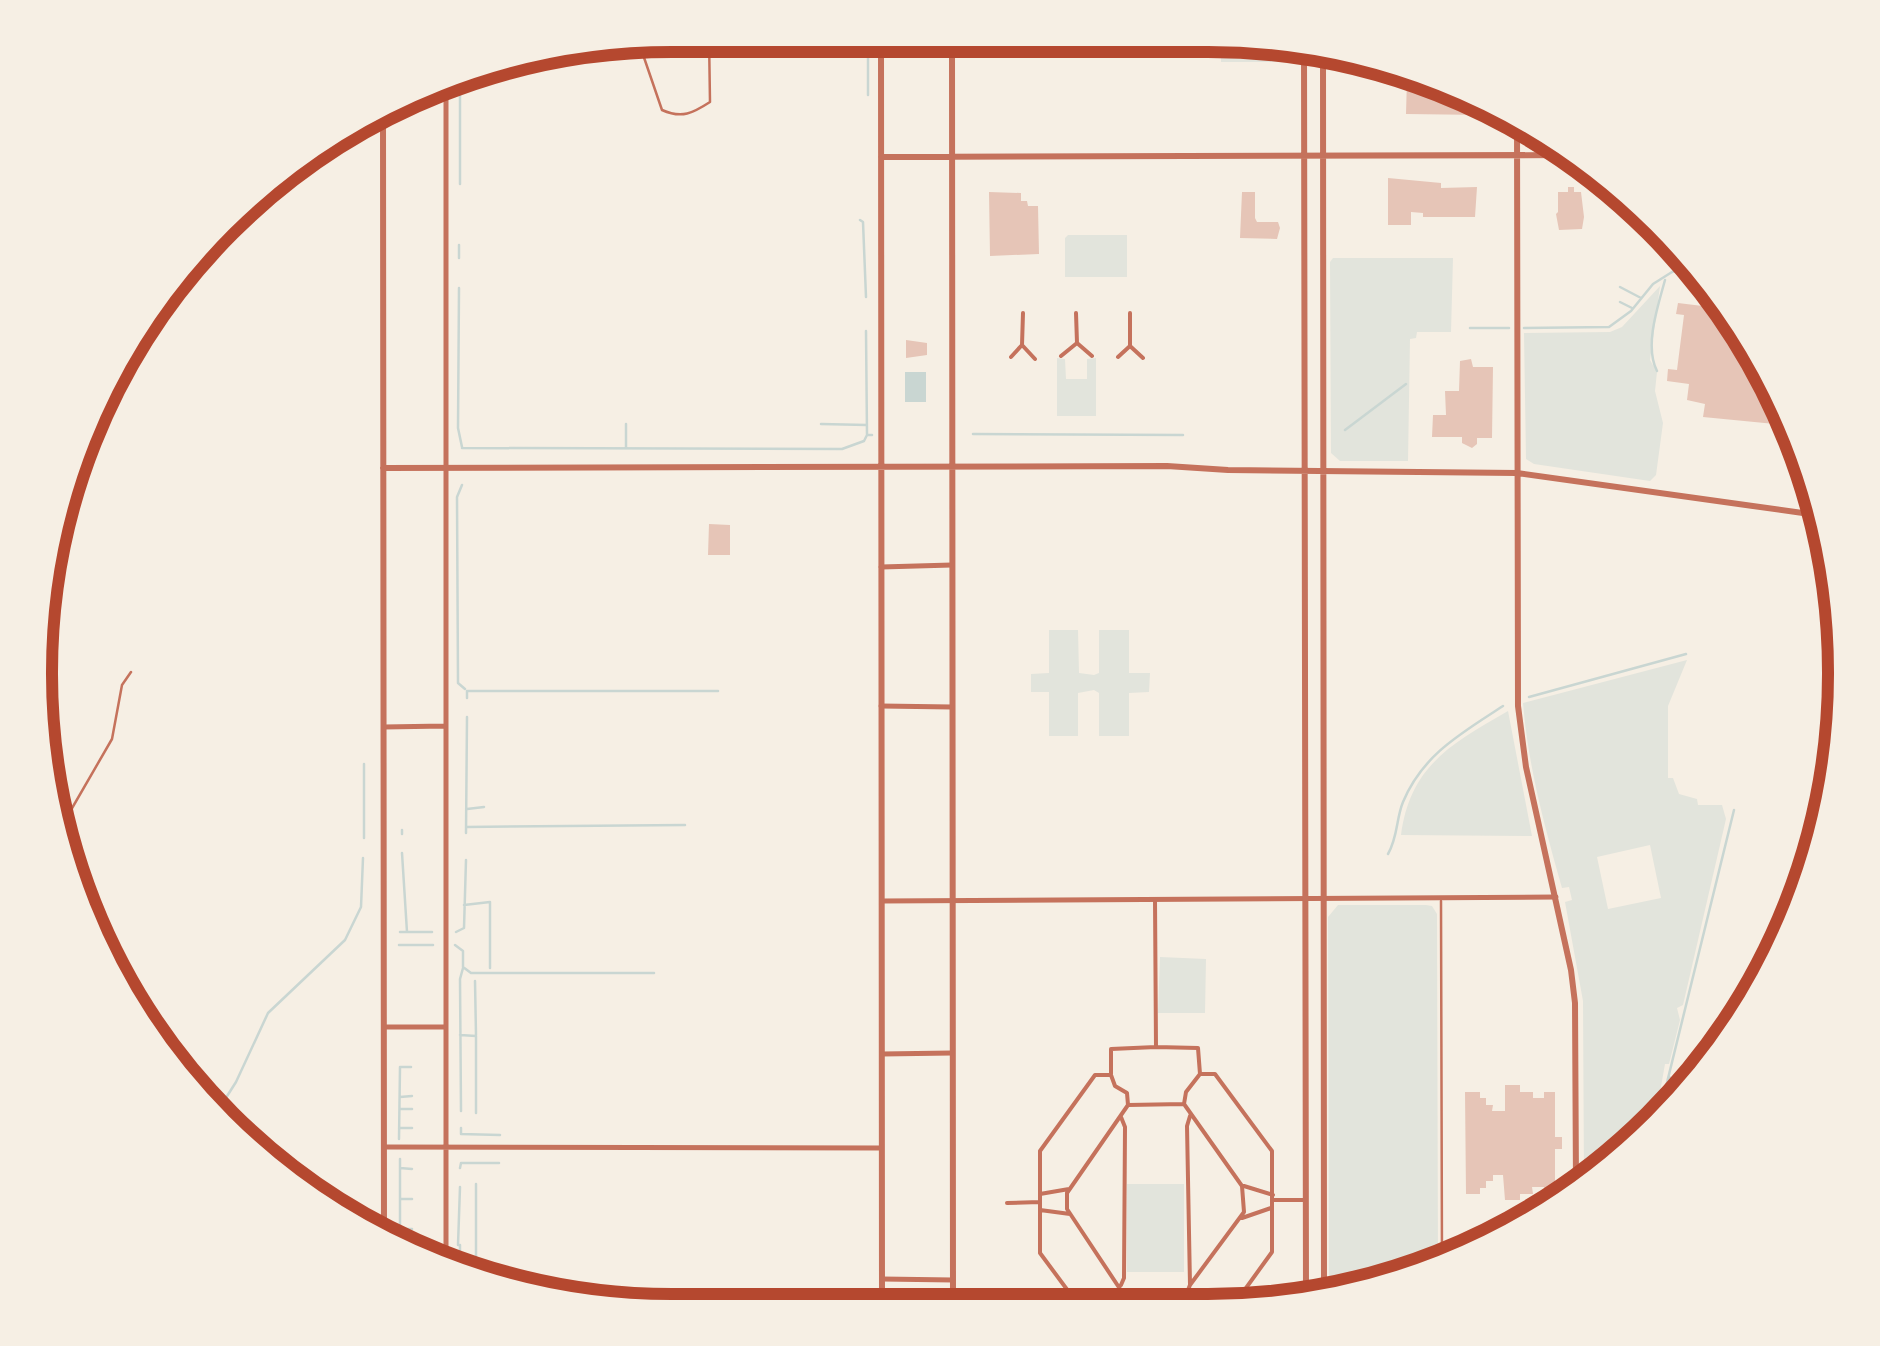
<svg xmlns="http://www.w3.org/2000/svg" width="1880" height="1346" viewBox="0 0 1880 1346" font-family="Helvetica,sans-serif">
<rect width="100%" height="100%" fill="#f6efe4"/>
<!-- green -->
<path fill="#e2e4dc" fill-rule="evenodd" d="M1221,45L1294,47V62H1221Z
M1068,235H1127V277H1065V238Z
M1333,258H1453L1451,332H1417L1416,338L1410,339L1408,461H1340L1331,453L1330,262Z
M1660,286L1650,360L1657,372L1655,391L1663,423L1656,475L1650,481L1534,464L1526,459L1524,333L1610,332L1622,327Z
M1057,358L1065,359L1066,379H1087V359L1096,358V416H1057Z
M1049,630H1078L1079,673L1094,675L1099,673V630H1129V673H1150L1149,692L1129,693V736H1099V693L1094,690L1078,693V736H1049V692H1031V674L1049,673Z
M1687,660L1668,706V778H1673L1679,794L1697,799L1698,805H1722L1726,819L1683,1005L1677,1008L1680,1020L1669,1064H1665L1656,1115L1627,1153L1584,1180L1583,1001L1565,902L1572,900L1569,887L1562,888C1545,828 1528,766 1523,703ZM1650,845L1661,898L1608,909L1597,857Z
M1508,711L1532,836L1401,835C1410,766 1452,743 1508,711Z
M1338,905H1426L1432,906L1437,914L1438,1266L1329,1295L1328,917Z
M1160,957L1206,959L1205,1013H1158Z
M1127,1184H1184V1272H1127Z"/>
<!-- water -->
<path fill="#c9d6d2" d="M905,372H926V402H905Z"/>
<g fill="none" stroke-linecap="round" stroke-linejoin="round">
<!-- stream -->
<path stroke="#c9d6d2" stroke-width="2.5" d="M868,39V95
M460,78V184
M860,220L863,222L866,297
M459,245V258
M1620,287L1641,298
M459,288L458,428L462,447
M1620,302L1632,308
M1470,328H1509
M1524,328L1609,327L1631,311L1653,284L1672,272L1694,265
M866,331L867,435H872
M1657,371C1644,346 1658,306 1665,280
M821,424L867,425
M1345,430L1406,384
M973,434L1183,435
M626,447V424
M462,448L842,449L864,441L867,435
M462,485L457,497L458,683L465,689
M1529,697L1686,654
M467,698V691H718
M364,764V838
M467,809L484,807
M466,827L685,825
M466,833L467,717
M402,834V830
M402,853L407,932
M1388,854C1398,837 1396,819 1403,802C1423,754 1462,733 1503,706
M464,905L490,902V968
M400,932H432
M456,932L464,928L466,860
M399,945H433
M455,945L463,951V967L471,973H654
M475,981L476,1035
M460,1035L476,1036V1113
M1669,1077L1680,1085
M400,1097L412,1096
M400,1109H412
M461,1111L460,979L463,968
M1660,1111L1734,810
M217,1112L236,1082L268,1013L345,940L361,907L363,858
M399,1128H412
M461,1128V1134L500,1135
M399,1139L400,1067H411
M400,1159V1248
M400,1168L412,1169
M460,1168L461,1163H499
M476,1184V1261
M400,1199H412
M400,1229H412
M458,1245L460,1187
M405,1249L433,1245
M460,1261H476V1268
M460,1264V1245"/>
</g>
<!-- building -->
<path fill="#e6c5b7" d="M1407,78L1484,105V115L1406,114Z
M1388,178L1441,183V188L1477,187L1475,217H1423V213L1411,212V225H1388Z
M1568,187H1574V192H1581L1584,217L1582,229L1559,230L1556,214L1558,212V192H1568Z
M989,192L1021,193V201H1027L1028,206H1038L1039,254L990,256Z
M1242,192H1255V218L1257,222H1278L1280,228L1277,239L1240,238Z
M1678,303L1719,308L1731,330L1730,341L1738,342L1737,354L1749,360L1786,425L1703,417L1705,404L1687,400L1689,384L1667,381L1668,369L1677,370L1684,315L1676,314Z
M906,340L927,343V355L906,358Z
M1471,359L1473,367H1493L1492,438H1477V444L1472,448L1462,443V437H1432L1433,415H1446L1445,391H1459L1460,361Z
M709,524L730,525V555H708Z
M1505,1085H1520V1092H1533V1098H1544V1092H1555V1137H1562V1149H1555V1194H1544V1187H1532L1533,1194H1520V1200H1505L1503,1175H1493V1181H1486V1188H1480V1194H1466L1465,1092H1480V1098H1486V1105H1493L1492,1111H1505Z"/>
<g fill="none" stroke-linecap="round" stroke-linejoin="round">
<!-- service -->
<path stroke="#c5725c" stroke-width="2.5" d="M638,40L662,110C682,119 693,113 710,102L709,36
M60,829L112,739L122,685L131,672
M1441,901L1442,1265"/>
<!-- pedestrian -->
<path stroke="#c5725c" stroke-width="4" d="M1076,313L1077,343
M1022,345L1023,313
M1130,346V313
M1061,356L1077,343L1092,356
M1011,357L1022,345L1035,359
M1118,357L1130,346L1143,358
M1155,900L1156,1047L1198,1048L1200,1074
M1111,1074V1049L1156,1047
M1184,1104L1242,1186L1244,1212L1190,1285L1184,1300L1128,1301L1067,1209V1193L1128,1105Z
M1184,1104L1186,1092L1200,1074H1215L1272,1151V1252L1233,1306
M1244,1186L1273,1195
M1040,1194L1069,1189
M1273,1200H1306
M1007,1203L1040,1202
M1040,1210L1070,1214
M1242,1218L1271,1208
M1121,1285L1124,1278L1125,1127L1121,1117
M1190,1285L1187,1126L1190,1116
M1080,1307L1040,1253V1151L1095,1075H1111L1115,1086L1127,1093L1128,1105"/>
<!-- minor -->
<path stroke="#c5725c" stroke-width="5" d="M446,85V1260
M881,567L952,565
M881,706L952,707
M384,727L445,726
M882,901L1556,897
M384,1027H446
M882,1054L952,1053
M384,1147L881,1148
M882,1279L953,1280"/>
<!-- tertiary -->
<path stroke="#c5725c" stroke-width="6" d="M881,39L882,1308
M952,40L953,1308
M1304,47L1306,1301
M1323,47L1324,1297
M383,113L384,1240
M1517,117L1518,706L1526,767L1571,970L1575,1003L1576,1185
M881,157L1569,155
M383,468L1167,466L1228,470L1517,473L1817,515"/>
</g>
<!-- crop -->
<path d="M0 0H1880V1346H0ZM672 52H1208A620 620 0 0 1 1828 672V674A620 620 0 0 1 1208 1294H672A620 620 0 0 1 52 674V672A620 620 0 0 1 672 52Z" fill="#f6efe4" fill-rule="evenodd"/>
<path fill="none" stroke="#b5482f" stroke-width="12" d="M672 52H1208A620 620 0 0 1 1828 672V674A620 620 0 0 1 1208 1294H672A620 620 0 0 1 52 674V672A620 620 0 0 1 672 52Z"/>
</svg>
